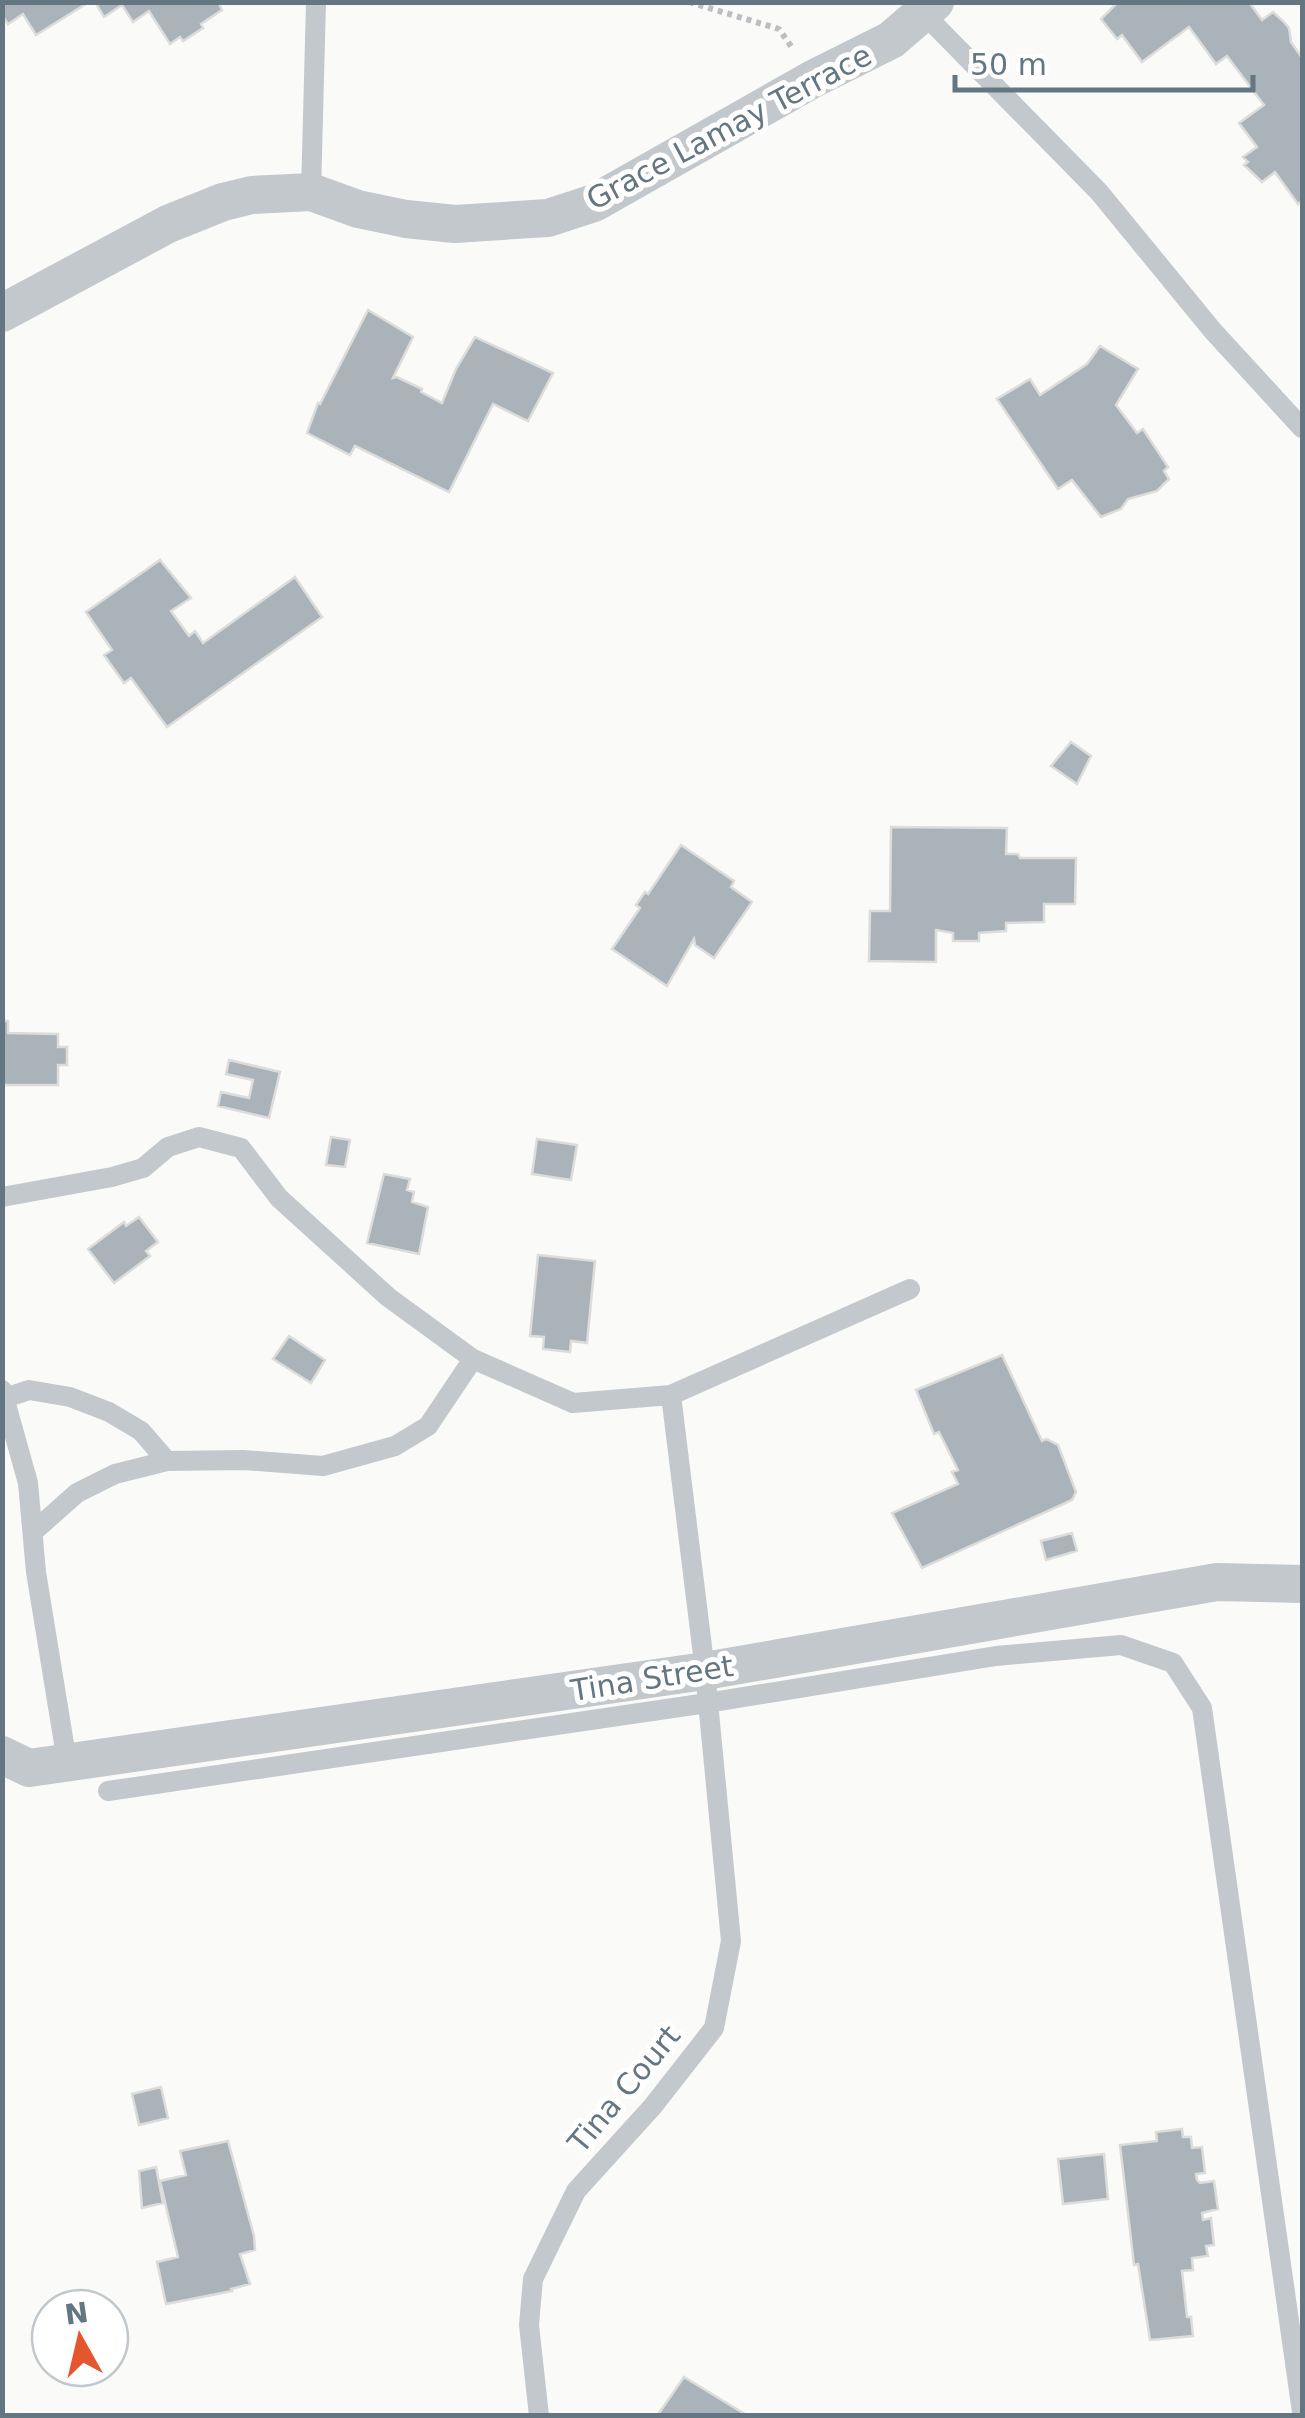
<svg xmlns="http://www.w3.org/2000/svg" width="1305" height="2418" viewBox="0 0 1305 2418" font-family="'DejaVu Sans',sans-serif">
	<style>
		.building { fill: #aab3b9; stroke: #dcdcda; stroke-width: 2.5 }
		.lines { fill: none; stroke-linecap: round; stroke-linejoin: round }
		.path { stroke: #bbbfc2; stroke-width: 6; stroke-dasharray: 5 5; stroke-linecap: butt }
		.lane { stroke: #c3c8cc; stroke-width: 20 }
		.street { stroke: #c3c8cc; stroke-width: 38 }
		.labels { text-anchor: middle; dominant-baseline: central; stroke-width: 10; stroke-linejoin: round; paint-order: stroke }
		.street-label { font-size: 30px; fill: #657683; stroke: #fff }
	</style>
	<rect width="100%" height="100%" fill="#fafaf8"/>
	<path class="building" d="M2,2H89L36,35L23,14L8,24L2,15Z
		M95,2H218L222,10L201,24L203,28L183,41L180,37L170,44L149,11L133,22L122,5L104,17Z
		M1118,2H1249L1262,20L1273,12L1283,21L1289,28L1291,42L1302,58V201L1298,204L1275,172L1262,182L1244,165L1248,162L1243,157L1257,147L1239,123L1264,105L1227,56L1216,64L1189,27L1142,62L1122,35L1117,39L1101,19Z
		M368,310L413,337L393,378L397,377L422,389L421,392L442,403L456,369L475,337L553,373L528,421L493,404L449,492L355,446L350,455L307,433L318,403L320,404Z
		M1100,346L1138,369L1116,405L1137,433L1143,429L1168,467L1164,471L1169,479L1157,491L1128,499L1121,509L1101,517L1072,480L1058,489L997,399L1030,379L1040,395L1087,364Z
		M160,560L191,598L171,611L189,636L195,631L203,643L295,577L322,617L167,727L131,678L124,683L104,655L112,650L86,612Z
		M1071,742L1091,756L1077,784L1051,766Z
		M891,827L1007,828L1006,854H1018L1020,858H1076L1075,904H1044V922L1006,923V931L979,933V941H953V933L936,930V962L869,961L870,911H890Z
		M681,845L734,881L731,887L752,902L714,958L695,945L694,939L667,986L612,949L640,908L636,905L645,892L648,894Z
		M2,1021H8V1033L58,1034V1047H67V1065H58V1085H2Z
		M229,1060L280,1072L269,1118L218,1106L221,1092L249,1098L253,1080L226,1074Z
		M331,1137L350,1140L345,1167L326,1165Z
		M537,1139L577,1145L571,1180L532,1174Z
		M384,1174L410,1179L407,1190L414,1192L412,1202L428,1207L419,1254L367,1243Z
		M139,1217L158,1242L146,1251L150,1256L114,1283L88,1249L124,1222L126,1226Z
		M538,1255L595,1261L587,1343L571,1341L570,1352L543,1349L544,1337L530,1336Z
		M289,1336L325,1360L311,1383L273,1359Z
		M1002,1355L1042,1441L1046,1439L1058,1445L1076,1492L1072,1500L922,1568L892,1513L958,1484L952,1472L958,1470L939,1432L934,1434L916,1390Z
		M1072,1533L1077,1551L1046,1560L1041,1541Z
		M161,2087L168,2118L139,2125L132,2094Z
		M1182,2129L1183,2137H1191L1192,2148L1202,2147L1205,2173L1196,2174L1197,2180L1200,2183L1214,2181L1218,2209L1202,2213L1203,2220L1211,2218L1214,2245L1206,2246L1208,2256L1192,2258L1193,2270L1182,2271L1187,2317H1191L1193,2336L1150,2340L1138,2264L1134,2265L1120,2145L1157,2141L1156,2132Z
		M228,2141L254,2236L255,2250L240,2254L250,2284L231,2289L232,2291L166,2304L157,2262L178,2257L160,2181L186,2175L180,2151Z
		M1104,2154L1108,2199L1063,2204L1058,2159Z
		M156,2167L163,2203L142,2208L139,2171Z
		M684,2377L748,2416H657Z"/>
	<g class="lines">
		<path class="path" d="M689,2L779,29L793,49"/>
		<path class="lane" d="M924,14L1099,192L1213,331L1302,428
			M311,192L316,2
			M2,1197L112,1177L143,1168L168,1147L199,1137L241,1148L279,1198L388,1297L473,1359L573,1403L671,1395
			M2,1390L28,1483L36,1572L67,1762
			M5,1398L29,1390L70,1397L109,1412L141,1431L167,1461
			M33,1532L77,1493L115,1474L167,1461L243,1460L323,1466L395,1446L428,1426L473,1359
			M108,1791L707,1703L996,1656L1121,1645L1173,1663L1202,1708L1302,2412
			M539,2416L529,2325L533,2279L576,2191L653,2106L714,2028L731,1941L705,1671L671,1395L910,1289"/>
		<path class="street" d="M2,313L168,224L223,202L252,195L311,192L358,209L406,219L455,224L548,218L594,203L813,79L891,40L935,2
			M2,1755L29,1768L705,1671L1217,1582L1302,1584"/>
	</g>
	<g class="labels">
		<g class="street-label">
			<text transform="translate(729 127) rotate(-28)">Grace Lamay Terrace</text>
			<text transform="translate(652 1678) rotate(-9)">Tina Street</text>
			<text transform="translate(624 2089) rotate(-50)">Tina Court</text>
		</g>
	</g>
	<rect width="1305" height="2418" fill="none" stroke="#657683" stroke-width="10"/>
	<g transform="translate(80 2338) rotate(352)"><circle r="48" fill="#ffffff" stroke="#c1c8cd" stroke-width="2.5"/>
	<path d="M0-8L18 38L0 25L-18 38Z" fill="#e4572e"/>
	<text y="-15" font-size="28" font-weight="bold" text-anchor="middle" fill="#657683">N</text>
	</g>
	<path d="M955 75v15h298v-15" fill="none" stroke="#657683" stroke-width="5"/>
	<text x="970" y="75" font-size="30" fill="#657683" stroke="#ffffff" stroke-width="8" paint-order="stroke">50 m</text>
</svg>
